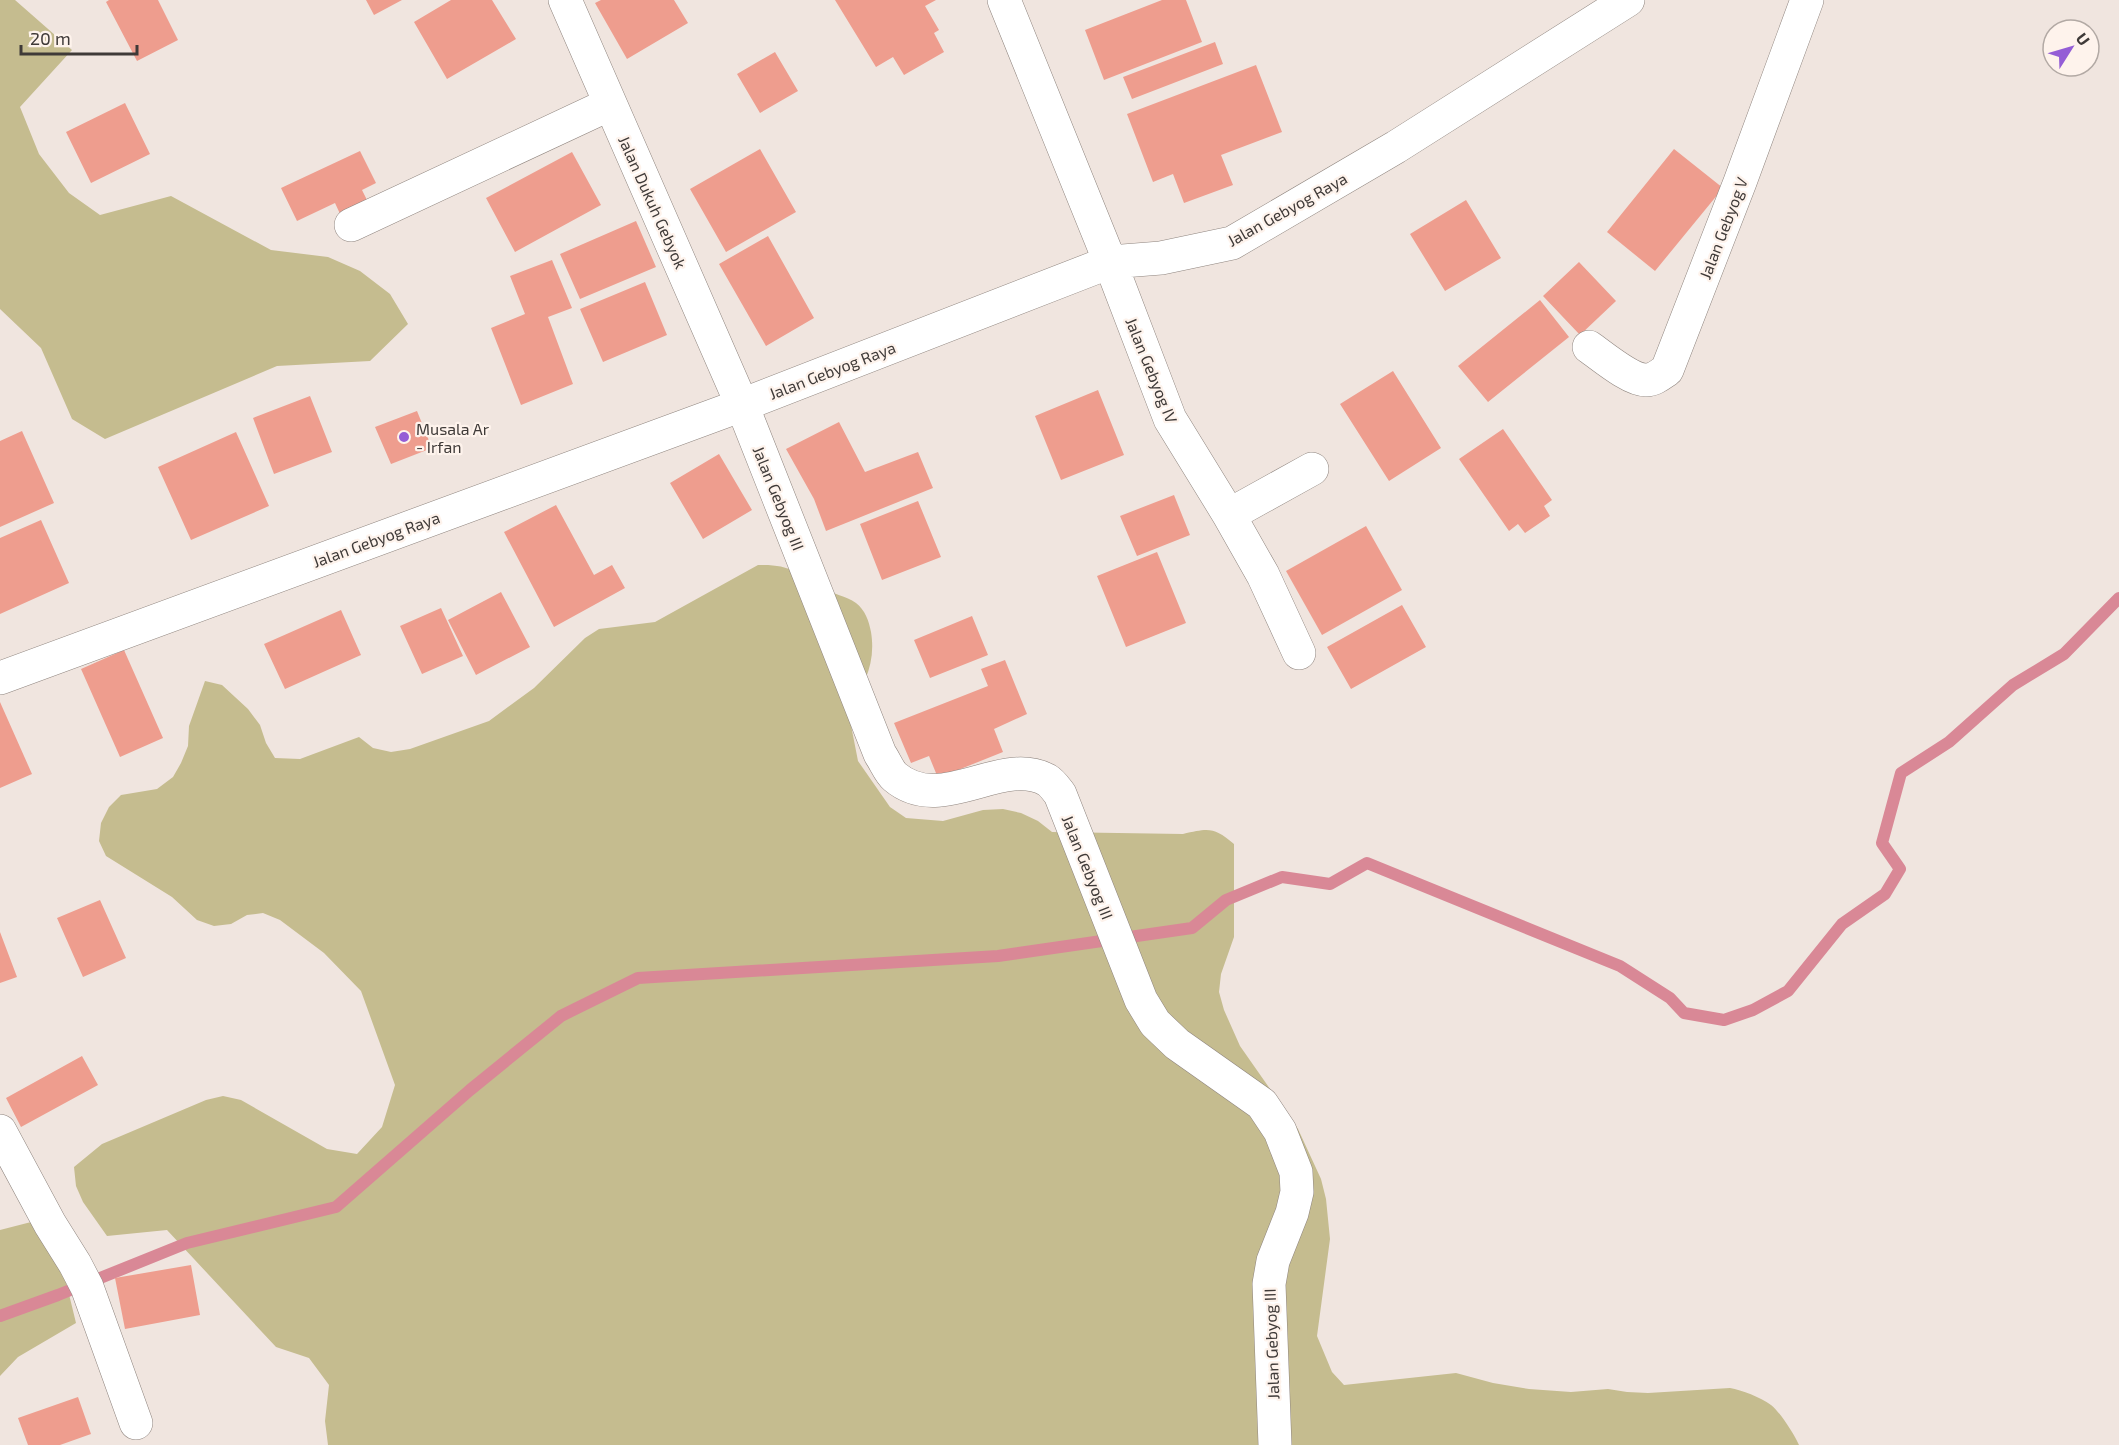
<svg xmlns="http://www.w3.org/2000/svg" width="2119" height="1445" viewBox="0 0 2119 1445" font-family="'Exo 2',sans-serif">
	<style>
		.green { fill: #c5bc8f }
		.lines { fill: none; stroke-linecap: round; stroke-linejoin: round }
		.stream { stroke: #d98896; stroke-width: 12 }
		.building { fill: #ee9d8e }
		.minor-casing { stroke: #8f857f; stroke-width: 34 }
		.minor { stroke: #fff; stroke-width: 33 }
		.poi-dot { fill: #945dd6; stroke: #fef3ec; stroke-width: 2 }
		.labels { text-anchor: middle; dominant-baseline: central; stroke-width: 4.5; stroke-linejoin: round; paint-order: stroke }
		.street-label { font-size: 16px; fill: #3f3a38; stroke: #fef3ec }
		.poi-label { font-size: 16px; fill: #3f3a38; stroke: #fef3ec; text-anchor: start }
	</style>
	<rect width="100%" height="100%" fill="#f0e5df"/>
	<path class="green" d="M0,0H15L72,50L20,107L39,154L69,193L100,215L171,196L271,250L328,257L360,271L390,294L408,324L370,361L277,366L105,439L72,419L41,348L0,309Z
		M758,565C792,564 794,573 822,588C833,594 846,596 856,603C865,610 869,621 871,632C876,663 865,684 848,710L858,761L890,807L906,818L943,821L983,810L1003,809L1021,813L1038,821L1052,832L1183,834C1209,828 1214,827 1234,844V937L1221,974L1219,992L1224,1010L1240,1046L1298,1129L1321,1179L1326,1199L1330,1239L1317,1336L1332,1372L1344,1385L1456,1373L1493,1383L1529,1389L1571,1392L1608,1389L1627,1392L1648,1393L1730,1388C1742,1390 1760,1397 1771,1405C1780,1412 1794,1434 1799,1445H328L325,1421L329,1385L309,1358L276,1347L167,1230L107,1236L83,1202L76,1186L74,1167L102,1144L206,1100L223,1096L241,1100L327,1149L357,1154L382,1127L395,1085L361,991L324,953L280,920L263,913L247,915L231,924L214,926L197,920L172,897L106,856L99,841L101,823L109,807L121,795L157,789L173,777L181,763L188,746L189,726L205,681L222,685L248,709L260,725L266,743L275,758L300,759L359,737L373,748L391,752L410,749L489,721L534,688L585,638L599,629L655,622Z
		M35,1221L59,1253L76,1323L18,1357L0,1376V1230Z"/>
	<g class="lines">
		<path class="stream" d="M0,1316L58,1295L187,1243L336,1207L470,1090L561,1016L638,978L998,956L1192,928L1226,900L1282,877L1330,884L1367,863L1620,966L1670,998L1684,1013L1724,1020L1753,1010L1788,991L1842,924L1885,894L1900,869L1882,843L1901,773L1949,742L2013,685L2064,654L2119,598"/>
	</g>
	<path class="building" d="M109,0H158L178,40L137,61L106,2Z
		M366,0H402L374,15Z
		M451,0H492L516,39L447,79L414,22Z
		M601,0H674L688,23L627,59L595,3Z
		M835,0H936L925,6L939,30L934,33L944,52L904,75L893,57L876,67Z
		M1162,0H1186L1202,42L1104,80L1085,30Z
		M1215,42L1223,64L1132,99L1123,77Z
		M775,52L798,91L760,113L737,74Z
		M1256,65L1282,132L1221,155L1233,185L1184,203L1173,174L1153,182L1127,114Z
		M125,103L150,154L91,183L66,132Z
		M760,149L796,212L726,252L690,189Z
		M1674,149L1723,188L1655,271L1607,232Z
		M360,151L376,183L362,190L369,204L341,216L335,203L297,221L281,188Z
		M572,152L601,205L515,252L486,198Z
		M1466,200L1501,258L1445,291L1410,234Z
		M636,221L656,267L580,299L560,254Z
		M768,236L814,318L766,346L719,264Z
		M552,260L572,308L548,317L573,384L521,405L491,328L525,314L510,276Z
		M1579,262L1616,301L1580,335L1543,296Z
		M645,282L667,335L603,362L580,309Z
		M1540,300L1569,337L1488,402L1458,366Z
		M1393,371L1441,448L1389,481L1340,404Z
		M1098,390L1124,455L1061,480L1035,416Z
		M310,396L332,452L274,474L253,418Z
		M417,411L432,448L391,464L375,427Z
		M839,422L865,472L918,452L933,488L826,531L814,499L786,449Z
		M1503,429L1552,500L1544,506L1550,516L1525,533L1518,524L1509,531L1459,459Z
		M22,431L54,503L0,527V441Z
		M236,432L269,506L191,540L158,467Z
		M719,454L752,510L703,539L670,483Z
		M1174,495L1190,535L1137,556L1120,516Z
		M918,501L941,557L882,580L860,524Z
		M556,505L594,575L612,565L625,588L554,627L504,532Z
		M41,520L69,583L0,614V538Z
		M1366,526L1402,590L1322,635L1286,571Z
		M1157,552L1186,623L1126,647L1097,576Z
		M501,592L530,647L476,675L448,620Z
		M1402,605L1426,647L1351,689L1327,647Z
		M441,608L463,656L422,674L400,626Z
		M341,610L361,655L285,689L264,644Z
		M972,616L988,655L930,678L914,640Z
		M124,650L163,738L120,757L81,669Z
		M1005,660L1027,714L994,729L1003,752L938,778L929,756L911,763L894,723L988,686L981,669Z
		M0,702L32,774L0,788Z
		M100,900L126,958L83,977L57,918Z
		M0,932L17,977L0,983Z
		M82,1056L98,1085L21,1127L6,1098Z
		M191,1265L200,1315L125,1329L115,1278Z
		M78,1397L91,1434L60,1445H28L18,1418Z"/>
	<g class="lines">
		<defs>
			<path id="minor" d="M565,0L742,405L880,754C885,761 889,772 895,777C941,816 1001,755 1047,780C1052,783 1056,789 1060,794L1141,1000L1155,1023L1177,1044L1262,1104L1280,1131L1296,1172L1297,1192L1292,1213L1273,1261L1269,1284L1275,1445
				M1004,0L1110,262L1170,419L1229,515L1312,469
				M351,225L610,104
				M1589,347C1602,356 1630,380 1646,380C1654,380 1661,374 1667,370L1740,182L1807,0
				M1229,515L1263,575L1299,653
				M0,678L742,405L1110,262L1161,258L1232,243L1396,147L1628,0
				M0,1131L50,1224L75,1264L87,1287L136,1423"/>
		</defs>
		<use href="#minor" class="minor-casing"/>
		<use href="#minor" class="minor"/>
	</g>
	<circle class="poi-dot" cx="404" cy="437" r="6"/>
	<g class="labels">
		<g class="street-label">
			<text transform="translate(653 202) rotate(66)">Jalan Dukuh Gebyok</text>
			<text transform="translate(1287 209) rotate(-29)">Jalan Gebyog Raya</text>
			<text transform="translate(1723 228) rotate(-69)">Jalan Gebyog V</text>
			<text transform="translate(832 370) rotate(-21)">Jalan Gebyog Raya</text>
			<text transform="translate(1152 370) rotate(68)">Jalan Gebyog IV</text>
			<text transform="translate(779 498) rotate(68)">Jalan Gebyog III</text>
			<text transform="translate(376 539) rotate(-20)">Jalan Gebyog Raya</text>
			<text transform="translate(1088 867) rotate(68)">Jalan Gebyog III</text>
			<text transform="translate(1271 1344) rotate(-92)">Jalan Gebyog III</text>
		</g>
		<g class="poi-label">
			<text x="416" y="428">Musala Ar<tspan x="416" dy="18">- Irfan</tspan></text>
		</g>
	</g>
	<g transform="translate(2071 48) rotate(53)"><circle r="28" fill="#fef3ec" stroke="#b2a9a4" stroke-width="1.5"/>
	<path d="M0-4.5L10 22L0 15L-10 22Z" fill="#945dd6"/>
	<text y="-9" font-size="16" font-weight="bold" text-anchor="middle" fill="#3f3a38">U</text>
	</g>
	<path d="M21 45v9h116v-9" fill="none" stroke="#3f3a38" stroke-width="3"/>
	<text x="30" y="45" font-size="18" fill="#3f3a38" stroke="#fef3ec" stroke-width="4.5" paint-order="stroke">20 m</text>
</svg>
